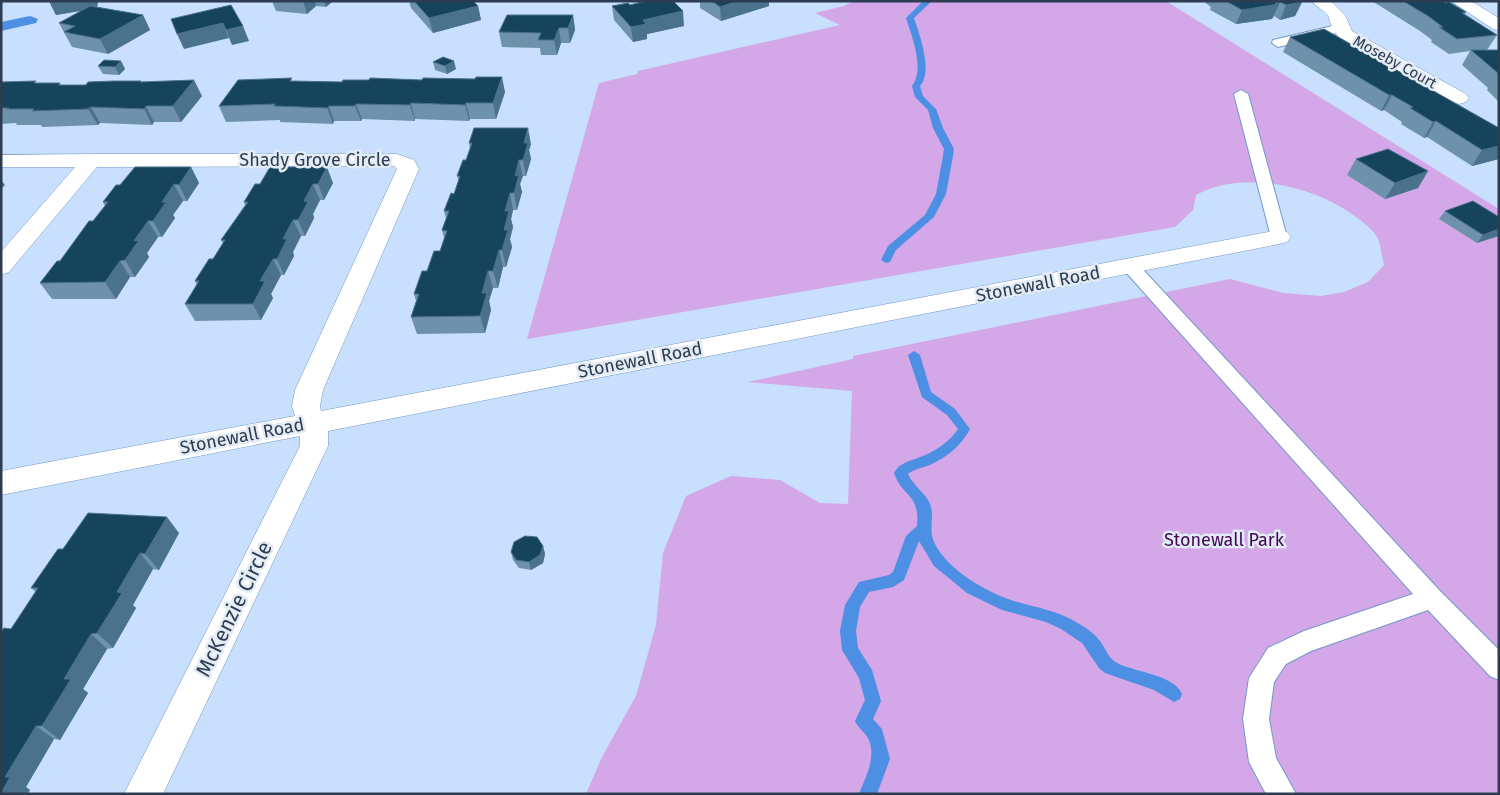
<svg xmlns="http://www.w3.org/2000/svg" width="1500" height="795" viewBox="0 0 1500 795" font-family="'Fira Sans',sans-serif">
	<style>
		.green { fill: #d3a7e8 }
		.water { fill: #4d8fe2 }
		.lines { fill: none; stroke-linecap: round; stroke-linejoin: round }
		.stream { fill: #4d8fe2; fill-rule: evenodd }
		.service-casing { stroke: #7398c6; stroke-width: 2 }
		.minor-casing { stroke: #7398c6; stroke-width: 1 }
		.service { fill: #fff; fill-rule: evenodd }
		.minor { fill: #fff; fill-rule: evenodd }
		.wall { fill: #6f92ac }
		.shaded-wall { fill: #4b728c }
		.building { fill: #16445c; stroke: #4b728c }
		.labels { text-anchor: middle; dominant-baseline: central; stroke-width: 5; stroke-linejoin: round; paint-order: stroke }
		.far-street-label { font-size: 15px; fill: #2d3c50; stroke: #e3ebf5 }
		.street-label { font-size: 18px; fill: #2d3c50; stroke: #e3ebf5 }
		.park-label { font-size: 18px; fill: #440559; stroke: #e3ebf5 }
		.near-street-label { font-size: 21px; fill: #2d3c50; stroke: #e3ebf5 }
	</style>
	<rect width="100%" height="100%" fill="#c8dffd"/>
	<path class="green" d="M854,1H1166L1499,209V794H586L602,757L636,696L656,625L663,553L686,496L731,476L780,480L820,503L848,504L852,391L748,382L853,359V356L1230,279L1283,293L1321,296L1344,292L1368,282L1384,265C1382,257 1381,246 1378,239C1374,230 1364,223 1356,217C1316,186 1242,169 1196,195L1193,210L1175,227L527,339L599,83L637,74L638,71L840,25L815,13L844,6Z"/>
	<path class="water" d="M30,16L38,19L36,23L1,31V22Z"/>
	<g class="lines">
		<path class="stream" d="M923,1H932L914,18C920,36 933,71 920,86L923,96L936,109L943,128L954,149L953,156L946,194L934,217L896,250L890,262L886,263L881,260L888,246L925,215L936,194L943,156L944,149L933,128L928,110L915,97L912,86C925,68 912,37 906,18Z
			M914,351L920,355L931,392L955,409L970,429C961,446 947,457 930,465C922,468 914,469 908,474C913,486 925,492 930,504C935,516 928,529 934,542C946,568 981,589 1008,599C1031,607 1054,609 1076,622C1085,627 1094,633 1100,641C1106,649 1108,659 1119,664C1136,672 1174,675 1182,694L1180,699L1174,702L1154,690L1105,673L1099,668L1082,643L1061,629L1046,622L1002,610L967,593L934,566L919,541L904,580L893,587L869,592L860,607L856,631L858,648L872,670L881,701L873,719L882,729L890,759L877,794H859C866,776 876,759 869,740C866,733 858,728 855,721L865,700L859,678L842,650L840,631L845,605L859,582L889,575L893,572L906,536L917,526C920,493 903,498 894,473C900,462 909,462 920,457C935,452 949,442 958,429L947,415L922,397L908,355Z"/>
		<defs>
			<path id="service" d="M1341,24L1345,25L1347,28L1345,31L1278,47L1272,43L1273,40Z
				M1241,90L1248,94L1287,237L1285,241L1279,242L1273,241L1271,237L1234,94Z
				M1130,260L1136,262L1440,591L1499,650V680L1490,676L1428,610L1311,651L1286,664L1274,682L1269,719L1276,758L1296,794H1266L1249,762L1243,719L1249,678L1268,648L1304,631L1413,594L1124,270L1121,266L1124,262Z"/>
			<path id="minor" d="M1311,1H1331L1345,15L1352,31L1466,94L1469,98L1466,102L1459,104L1452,102L1340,39L1332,28L1328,15Z
				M1451,1H1471L1499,18V30L1493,29Z
				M92,154H397L414,160L419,169L323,390L320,406L321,411L1279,230L1287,232L1291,237L1287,242L1279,244L328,431V446L163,794H124L300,446V436L1,495V471L295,416L292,406L295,390L397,169L394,166L97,167L9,272L1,275V252L75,167H1V155Z"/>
		</defs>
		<use href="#service" class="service-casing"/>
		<use href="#minor" class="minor-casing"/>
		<use href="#service" class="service"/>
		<use href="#minor" class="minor"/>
	</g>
	<path class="wall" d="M49,1H98L97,7L143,15L150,30L108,54L72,47L59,23L80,11L56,15Z
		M272,1H333L326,7L316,6L307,14L276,11Z
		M409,1H473L478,6L481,20L433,33L411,8Z
		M700,1H769V6L721,21L700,8Z
		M1203,1H1301L1302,2L1295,16L1280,20L1274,16L1272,19L1236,24L1210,10L1211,7Z
		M1372,1H1443L1466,12L1465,14L1497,35L1487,50H1499V102L1487,90L1488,88L1462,65L1470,51L1449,54L1431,42L1432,40L1420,31Z
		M630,5L684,26L647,34V39L633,42L614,20L612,6Z
		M573,15L575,30L570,43H561L557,55H541L540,48L502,47L499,32Z
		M1290,37L1499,128V159L1472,166L1427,137L1424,138L1401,124L1402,122L1384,110L1381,111L1283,52Z
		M121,61L125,69L119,75L103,74L98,66Z
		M433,62L456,69L447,74L435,70Z
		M141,81L142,82L202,96L181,122H154L152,125L100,123L98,125L42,127L41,125H17L16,123L1,124V82L37,83L61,85H86Z
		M293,81L342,82L505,92L496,119H470L469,121L415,119V121L362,119L361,121H334L333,124L280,122V120L226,122L219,106Z
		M469,143L531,144L529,150L531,159L526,176H523L520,184L522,192L517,210H513L511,219L513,227L510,239L512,247L506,267H503L498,288H493L489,301L491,310L485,333L417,334L411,317L416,301L414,294L440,251L444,238L442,230L446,218L444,211L454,194L459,181L457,176L466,160L470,149Z
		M1356,159L1428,171L1418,188L1385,199L1347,175Z
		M191,167L199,183L187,201H183L173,215L175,218L162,237H158L147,253L149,257L135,277H130L116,299H52L40,283L60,261L93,221L105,206L103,202L120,185Z
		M333,183L324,200H320L313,214L314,218L305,236H301L293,252L294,256L284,275H281L271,294L273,298L261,320L195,321L185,304L197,285L195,281L213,259L223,243L221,240L245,205L244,202L260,184Z
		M1445,211L1499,217L1477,243L1439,219Z
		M179,533L159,570L153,569L133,605L136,608L113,648L107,649L83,689L88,693L60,740L54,739L26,787L30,790L1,794L11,629L36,592L31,588L63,549Z
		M543,546L545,554L543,563L531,570L519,568L513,560L511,552Z"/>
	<path class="shaded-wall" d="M49,1H98L97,8L56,15Z
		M303,1H315L316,6L307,14Z
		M324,1H333L326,7Z
		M738,1H769V6L721,21L720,7Z
		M1280,2L1272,19L1236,24L1242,10Z
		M1302,2L1295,16L1280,20L1286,5Z
		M478,6L481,20L433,33L429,18Z
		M683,11L684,26L647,34V39L633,42L631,27L643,20Z
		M143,15L150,30L108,54L100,39Z
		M573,15L575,30L570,43L568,28Z
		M223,23L229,38L184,49L177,34Z
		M243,26L249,41L232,45L226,30Z
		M559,28L561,43L557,55L554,40Z
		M121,61L125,69L119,75L115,67Z
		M454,61L456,69L447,74L445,66Z
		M502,77L505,92L496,119L493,103Z
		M194,80L202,96L181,122L173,106Z
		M1389,95H1392L1384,110L1381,111Z
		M411,103L415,119V121L410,105Z
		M466,103L470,119L469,121L465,105Z
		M356,104L362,119L361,121L355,106Z
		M146,106L154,122L152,125L144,109Z
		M329,106L334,121L333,124L327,108Z
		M91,107L100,123L98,125L88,109Z
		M1436,121L1427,137L1424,138L1433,122Z
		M528,128L531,144L529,150L531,159L526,176L523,160L524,143Z
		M1499,146V159L1472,166L1482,150Z
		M519,160L523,176L520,184L522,192L517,210L514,193L515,176Z
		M191,167L199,183L187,201L179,185Z
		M327,167L333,183L324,200L318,184Z
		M1428,171L1418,188L1385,199L1395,183Z
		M1,180L5,185L1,189Z
		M174,184L183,201L173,215L175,218L162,237L153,221L162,202Z
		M313,184L320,200L313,214L314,218L305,236L298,220L304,201Z
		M510,193L513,210L511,219L513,227L510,239L512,247L506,267L502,250L505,211Z
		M293,220L301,236L293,252L294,256L284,275L277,259L283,239Z
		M148,221L158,237L147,253L149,257L135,277L125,260L134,241Z
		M1499,229V236L1477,243L1483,235Z
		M499,250L503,267L498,288L493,271Z
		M273,259L281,275L271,294L273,298L261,320L253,304L260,281Z
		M120,261L130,277L116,299L105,282Z
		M488,271L493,288L489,301L491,310L485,333L480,316L482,293Z
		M167,517L179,533L159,570L145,554Z
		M543,546L545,554L543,563L531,570L529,562Z
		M140,553L153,569L133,605L136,608L113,648L97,633L117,592Z
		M91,634L107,649L83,689L88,693L60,740L42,726L64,679Z
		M36,726L54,739L26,787L30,790L28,794H1L5,777Z"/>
	<path class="building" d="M414,1H473L478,6L429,18Z
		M646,1H673L683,11L643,20L646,24L631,27L612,6L628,3L630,5Z
		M712,1H738L720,7Z
		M1226,1H1301L1302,2L1286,5L1280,2L1275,3L1279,4L1242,10Z
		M1403,1H1443L1445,3L1449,2L1466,12L1462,13L1497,35L1457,39L1439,27H1443L1428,16Z
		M231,5L243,26L226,30L223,23L177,34L171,19Z
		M90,6L143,15L100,39L64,32L75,26L59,23Z
		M507,15H573L568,28H559L554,40H538L541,33L499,32Z
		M1324,29L1499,128V146L1482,150L1436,121L1433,122L1410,108L1413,107L1392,95H1389L1290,37Z
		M1471,50H1499V74Z
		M443,57L454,61L445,66L433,62Z
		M104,60L121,61L115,67L98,66Z
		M476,77H502L493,103H466L465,105L411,103L410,105L356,104L355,106H329L327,108L274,106L275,104L219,106L238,80L292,78L290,81L342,82L343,80H369L370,78L422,80L423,78L475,79Z
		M194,80L173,106H146L144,109L91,107L88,109L32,111L34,109H7L9,108H1V82L36,81L34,83H60L59,85H86L88,82L114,81H141L140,82Z
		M474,128H528L524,143H528L523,160H519L515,176L519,175L514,193H510L505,211H509L504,230H508L502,250H499L493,271H488L482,293H487L480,316L411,317L419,294H414L422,271H427L434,251H440L447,231L442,230L449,211H444L451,193L454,194L460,176H457L463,160H466L472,143H469Z
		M1388,149L1428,171L1395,183L1356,159Z
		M135,167H191L179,185L174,184L162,202H166L153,221H148L134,241L139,240L125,260L120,261L105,282L40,283L57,261H60L89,221H93L108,202H103L116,185H120Z
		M270,167H327L318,184H313L304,201L308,202L298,220H293L283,239H287L277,259H273L260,281H265L253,304H185L199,281H195L209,259H213L225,240H221L248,202H244L255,184H260Z
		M1473,201L1499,217V229L1483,235L1445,211Z
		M88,513L167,517L145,554L140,553L117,592L122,593L97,633L91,634L64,679H71L42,726H36L5,777H10L1,793V632L4,628L11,629L38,588H31L58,549H63Z
		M525,536L537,537L543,546L540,555L529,562L516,560L511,552L514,542Z"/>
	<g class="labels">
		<g class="far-street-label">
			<text transform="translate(1395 62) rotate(29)">Moseby Court</text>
		</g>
		<g class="street-label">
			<text x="315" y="160">Shady Grove Circle</text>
			<text transform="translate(1038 284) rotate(-11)">Stonewall Road</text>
			<text transform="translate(640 360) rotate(-11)">Stonewall Road</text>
			<text transform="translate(242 436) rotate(-11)">Stonewall Road</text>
		</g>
		<g class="park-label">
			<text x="1224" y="540">Stonewall Park</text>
		</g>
		<g class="near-street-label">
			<text transform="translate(234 609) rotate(-64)">McKenzie Circle</text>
		</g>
	</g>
	<rect width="1500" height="795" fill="none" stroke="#2d3c50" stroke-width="5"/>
</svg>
